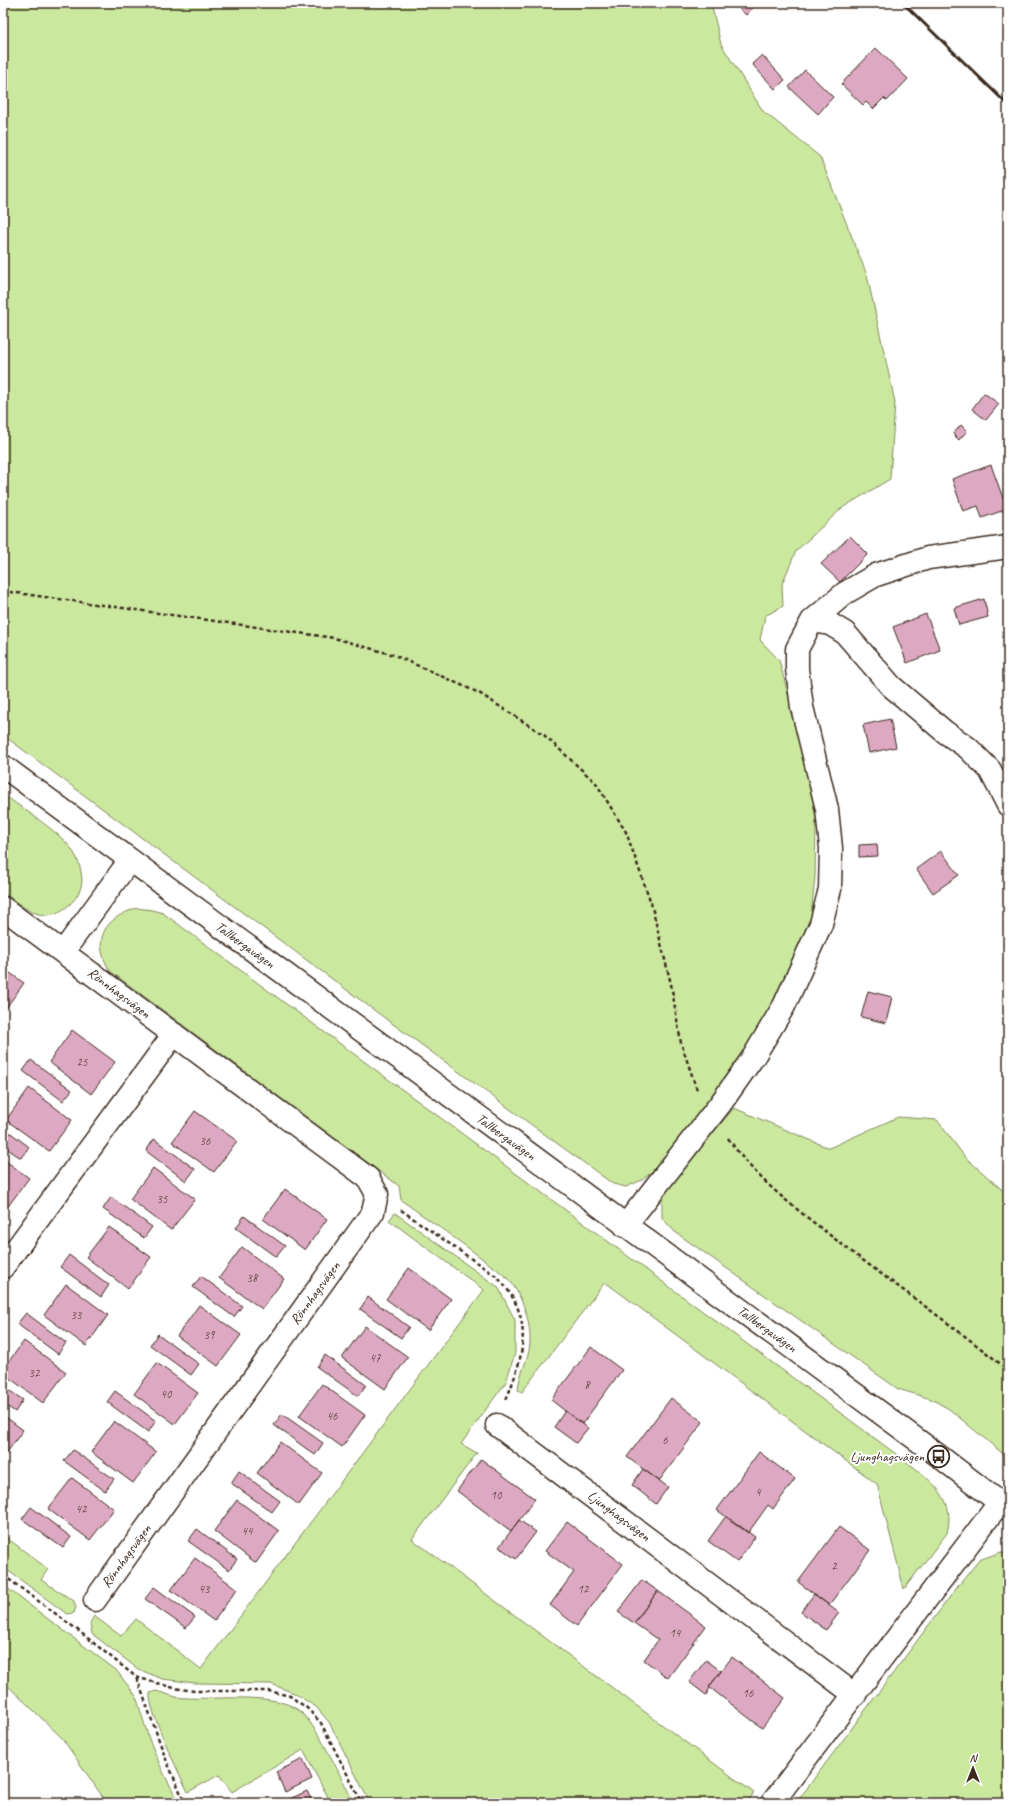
<svg xmlns="http://www.w3.org/2000/svg" width="1011" height="1806" viewBox="0 0 1011 1806" font-family="Caveat,sans-serif">
	<style>
		.green { fill: #cbe89f; stroke: #83895e }
		.building { fill: #dda8c2; stroke: #3b2a1e }
		.lines { fill: none; stroke-linecap: round; stroke-linejoin: round }
		.minor-casing { stroke: #3b2a1e; stroke-width: 25 }
		.tertiary-casing { stroke: #3b2a1e; stroke-width: 25 }
		.path { stroke: #3b2a1e; stroke-width: 2.5; stroke-dasharray: 4 3; stroke-linecap: butt }
		.minor { stroke: #fff; stroke-width: 22 }
		.tertiary { stroke: #fff; stroke-width: 22 }
		.rail { stroke: #3b2a1e; stroke-width: 3 }
		.labels { text-anchor: middle; dominant-baseline: central; stroke-width: 4; stroke-linejoin: round; paint-order: stroke }
		.number-label { font-size: 12px; fill: #644a47 }
		.street-label { font-size: 14px; fill: #3b2a1e; stroke: #fff }
		.poi-label { font-size: 14px; fill: #3b2a1e; stroke: #fff; text-anchor: end }
	</style>
	<rect width="100%" height="100%" fill="#fff"/>
	<filter id="ink" filterUnits="userSpaceOnUse"><feTurbulence type="fractalNoise" baseFrequency=".025" numOctaves="2"/><feDisplacementMap in="SourceGraphic" scale="8" xChannelSelector="R" yChannelSelector="G"/><feConvolveMatrix kernelMatrix="1 2 1 2 8 2 1 2 1" color-interpolation-filters="sRGB"/></filter>
	<g filter="url(#ink)">
		<path class="green" d="M3,3H711L721,44L763,111L820,157L867,275L895,402L890,479L842,508L796,551L782,584L783,606L765,616L760,640L779,660L808,769L816,820L815,877L811,917L786,974L773,1008L751,1047L657,1167L642,1180L626,1187L613,1184L386,1019L3,735Z
			M3,794C21,808 64,834 74,853C79,861 82,872 82,882C80,899 62,915 46,915C30,915 15,901 3,892Z
			M137,908L152,910L163,913L915,1468C937,1486 955,1501 947,1533L904,1589L877,1484L605,1282L522,1392L518,1390C519,1373 529,1360 530,1343C531,1323 524,1302 513,1285C507,1276 496,1269 488,1263C460,1241 430,1221 401,1200L399,1186L110,971C91,940 104,918 137,908Z
			M734,1108L829,1148L898,1117L937,1120L965,1157L1008,1195V1458L949,1409L931,1399L898,1389L675,1232L662,1218V1201L667,1187Z
			M395,1213L498,1287L515,1320V1353L506,1382L461,1444L477,1453L412,1539L754,1793L746,1803H370L329,1722L316,1707L294,1693L271,1684L195,1683L162,1679L138,1669L92,1634L90,1623L94,1616L121,1636L136,1619L201,1669L484,1290L389,1220Z
			M3,1535L48,1569L41,1580L74,1601L76,1607L74,1613L67,1614L3,1567Z
			M1001,1552L1008,1553V1803H796L955,1590L979,1560Z
			M3,1585L116,1670L136,1696L149,1739L163,1772L177,1799L170,1803H107L62,1738L3,1681Z
			M156,1691C163,1693 169,1695 176,1697C209,1702 277,1689 302,1713C321,1732 341,1778 354,1803H331L303,1750L232,1792L219,1775L188,1792C179,1773 148,1711 150,1693Z"/>
		<path class="building" d="M733,3H757L746,15Z
			M876,48L908,79L887,101L884,98L873,109L866,102L863,105L841,84Z
			M762,55L785,80L775,89L752,64Z
			M805,70L833,97L818,114L789,87Z
			M984,393L999,404L986,420L972,409Z
			M961,425L967,431L959,440L953,434Z
			M991,465L1007,509L982,518L978,506L963,511L952,479Z
			M850,536L868,554L840,582L821,564Z
			M984,599L988,617L959,625L954,608Z
			M926,614L940,650L907,663L893,627Z
			M890,719L896,747L869,753L863,725Z
			M877,844L878,856L859,857V845Z
			M941,851L959,875L933,893L916,869Z
			M3,968L24,983L3,1012Z
			M868,991L892,997L886,1023L861,1017Z
			M72,1030L115,1062L91,1094L49,1062Z
			M31,1060L72,1090L63,1101L23,1071Z
			M29,1088L72,1120L49,1151L6,1120Z
			M195,1111L237,1141L214,1172L172,1142Z
			M3,1127L29,1147L21,1158L3,1146Z
			M154,1139L195,1169L186,1181L146,1151Z
			M3,1159L29,1178L6,1209L3,1207Z
			M153,1168L195,1199L171,1230L130,1199Z
			M285,1189L327,1219L305,1250L263,1219Z
			M111,1197L152,1227L144,1238L103,1209Z
			M244,1216L285,1246L276,1257L236,1228Z
			M109,1227L151,1257L128,1289L86,1257Z
			M242,1247L284,1279L262,1309L219,1278Z
			M69,1255L109,1285L101,1297L60,1267Z
			M409,1268L451,1299L428,1330L386,1299Z
			M201,1276L242,1306L234,1317L193,1287Z
			M66,1284L108,1315L86,1346L44,1315Z
			M368,1297L409,1327L401,1338L360,1309Z
			M199,1305L241,1335L218,1366L177,1336Z
			M26,1313L66,1343L58,1354L17,1324Z
			M365,1326L408,1357L385,1389L342,1358Z
			M158,1334L199,1364L191,1375L150,1345Z
			M24,1341L66,1372L43,1403L3,1373V1369Z
			M591,1347L622,1370L582,1424L551,1400Z
			M325,1355L366,1385L358,1396L317,1367Z
			M157,1363L198,1393L175,1424L134,1394Z
			M322,1384L365,1415L342,1447L299,1416Z
			M3,1386L23,1400L15,1412L3,1403Z
			M115,1391L156,1421L148,1432L107,1402Z
			M671,1398L703,1422L659,1481L627,1457Z
			M565,1411L588,1428L576,1443L554,1427Z
			M282,1414L323,1443L315,1455L274,1425Z
			M3,1415L23,1430L3,1458Z
			M114,1421L156,1452L133,1483L91,1452Z
			M280,1442L322,1473L299,1505L257,1473Z
			M73,1450L114,1479L105,1491L64,1461Z
			M759,1452L795,1479L773,1509L768,1505L748,1533L717,1510Z
			M481,1459L535,1499L511,1531L457,1491Z
			M643,1469L668,1487L656,1504L632,1485Z
			M239,1471L280,1501L272,1512L231,1483Z
			M72,1478L114,1509L90,1540L48,1509Z
			M237,1500L279,1531L256,1563L214,1531Z
			M31,1507L71,1537L63,1548L22,1519Z
			M726,1516L755,1537L737,1562L708,1541Z
			M519,1520L536,1532L516,1559L499,1547Z
			M567,1522L623,1564L577,1626L550,1605L574,1572L545,1551Z
			M839,1527L870,1550L829,1605L798,1582Z
			M197,1529L237,1559L229,1570L188,1541Z
			M195,1558L237,1589L214,1621L171,1590Z
			M642,1580L658,1591L634,1623L618,1612Z
			M154,1587L195,1617L186,1628L145,1599Z
			M658,1591L706,1626L668,1678L644,1660L658,1640L634,1623Z
			M814,1594L839,1613L826,1630L801,1612Z
			M732,1657L785,1698L762,1728L709,1687Z
			M706,1660L721,1671L709,1687L710,1688L706,1695L689,1682Z
			M303,1759L312,1779L285,1792L276,1772Z
			M307,1791L313,1803H281Z"/>
		<g class="lines">
			<defs>
				<path id="minor" d="M812,621L830,624L845,633L891,686L945,732L968,748L990,770L1008,805
					M3,908L368,1178L377,1194L373,1212L95,1600
					M63,952L130,860
					M625,1226L721,1103L754,1056L784,1006L821,924L830,889L831,848L827,809L802,707L797,669V649L812,621L845,593L876,575L928,558L1008,547
					M3,1267L174,1034
					M497,1425L855,1695
					M772,1803L1000,1502"/>
				<path id="tertiary" d="M3,766L939,1456L1008,1509"/>
			</defs>
			<use href="#minor" class="minor-casing"/>
			<use href="#tertiary" class="tertiary-casing"/>
			<path class="path" d="M3,591L334,638L394,655L479,693L544,735L596,783L626,832L651,903L671,984L681,1043L697,1090
				M728,1138C753,1176 791,1205 826,1232C886,1279 949,1322 1008,1370
				M401,1210L496,1276C535,1316 525,1353 506,1400
				M3,1575L75,1628L136,1677L174,1688L194,1691H269L290,1696L307,1708L321,1723L362,1803
				M137,1678L165,1757L185,1803"/>
			<use href="#minor" class="minor"/>
			<use href="#tertiary" class="tertiary"/>
			<path class="rail" d="M903,3L1008,105"/>
		</g>
	</g>
	<defs>
		<symbol id="bus-ring" viewBox="-11 -11 22 22"><circle r="9.5" fill="#fff" stroke="#3b2a1e" stroke-width="1.5"/><path d="M-5-6H5V4H4V6H2V4H-2V6H-4V4H-5ZM-3.5-4V0h7V-4ZM-3.5 1.2v1.5H-2V1.2ZM2 1.2v1.5H3.5V1.2Z" fill="#3b2a1e"/></symbol>
	</defs>
	<g fill-rule="evenodd">
		<use href="#bus-ring" x="926" y="1444" width="25" height="25"/>
	</g>
	<g class="labels">
		<g class="number-label">
			<text x="82" y="1062">25</text>
			<text x="205" y="1141">36</text>
			<text x="162" y="1199">35</text>
			<text x="252" y="1278">38</text>
			<text x="76" y="1315">33</text>
			<text x="209" y="1335">39</text>
			<text x="375" y="1358">47</text>
			<text x="34" y="1373">32</text>
			<text x="587" y="1385">8</text>
			<text x="166" y="1394">40</text>
			<text x="332" y="1416">46</text>
			<text x="665" y="1440">6</text>
			<text x="758" y="1492">4</text>
			<text x="496" y="1495">10</text>
			<text x="81" y="1509">42</text>
			<text x="247" y="1531">44</text>
			<text x="834" y="1566">2</text>
			<text x="204" y="1589">43</text>
			<text x="583" y="1589">12</text>
			<text x="675" y="1633">14</text>
			<text x="748" y="1693">16</text>
		</g>
		<g class="street-label">
			<text transform="translate(245 945) rotate(36)">Tallbergavägen</text>
			<text transform="translate(119 993) rotate(37)">Rönnhagsvägen</text>
			<text transform="translate(506 1137) rotate(36)">Tallbergavägen</text>
			<text transform="translate(315 1293) rotate(-54)">Rönnhagsvägen</text>
			<text transform="translate(767 1329) rotate(36)">Tallbergavägen</text>
			<text transform="translate(619 1516) rotate(37)">Ljunghagsvägen</text>
			<text transform="translate(126 1556) rotate(-54)">Rönnhagsvägen</text>
		</g>
		<g class="poi-label">
			<text x="924" y="1456">Ljunghagsvägen</text>
		</g>
	</g>
	<rect width="1011" height="1806" fill="none" stroke="#fff" stroke-width="16"/>
	<rect x="8" y="8" width="995" height="1790" fill="none" stroke="#3b2a1e" stroke-width="1.5" filter="url(#ink)"/>
	<g transform="translate(973 1768)" stroke="#ffffff" stroke-width="3" paint-order="stroke">
	<path d="M0-3L7 15L0 10L-7 15Z" fill="#3b2a1e"/>
	<text y="-6" font-size="11" font-weight="bold" text-anchor="middle" fill="#3b2a1e">N</text>
	</g>
</svg>
